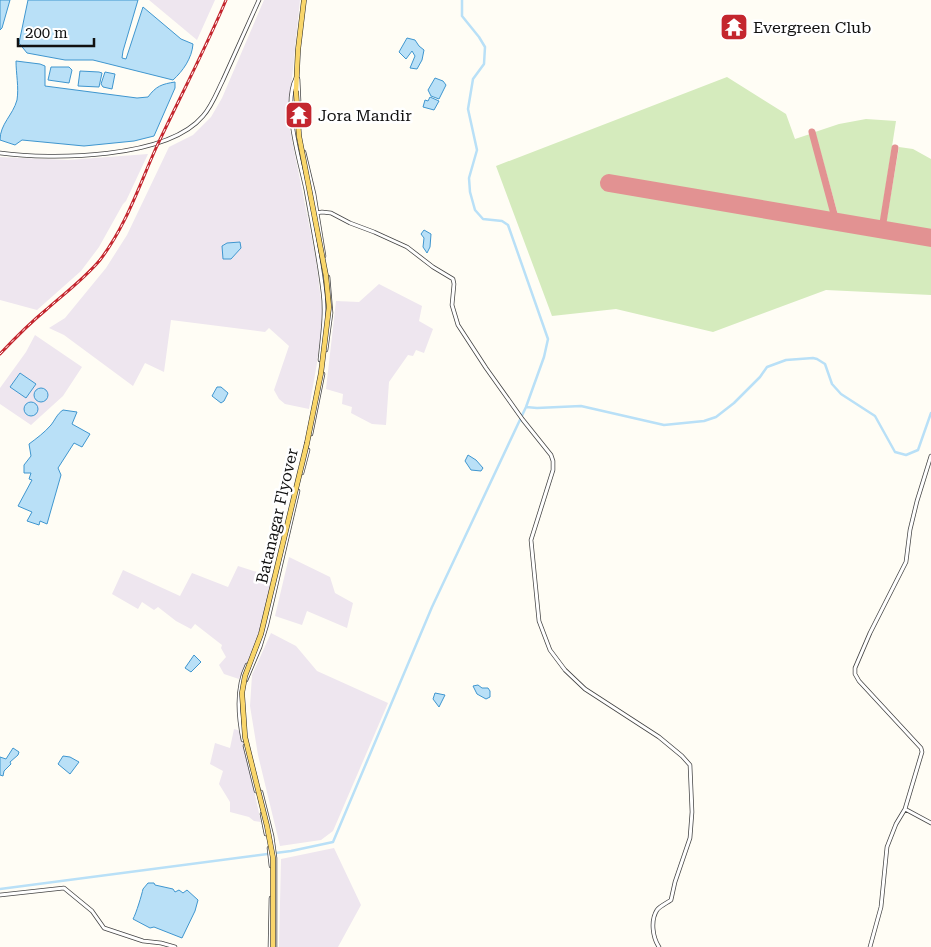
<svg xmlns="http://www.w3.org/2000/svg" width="931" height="947" viewBox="0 0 931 947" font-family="'Roboto Serif',serif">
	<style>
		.industrial { fill: #eee6ef }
		.green { fill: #d5ebbd }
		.water { fill: #b9e0f7; stroke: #3f96cf }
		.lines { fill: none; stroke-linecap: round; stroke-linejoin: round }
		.canal { stroke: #b9e0f7; stroke-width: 2.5 }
		.taxiway { stroke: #e29292; stroke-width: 7 }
		.runway { stroke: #e29292; stroke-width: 18 }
		.minor-casing { stroke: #444; stroke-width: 4.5 }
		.major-casing { stroke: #222; stroke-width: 5.5 }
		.minor { stroke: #fff; stroke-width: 3 }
		.major { stroke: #f9d66b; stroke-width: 4.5 }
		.rail-casing { stroke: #c4262e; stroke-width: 3 }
		.rail { stroke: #fff; stroke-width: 1; stroke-dasharray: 4; stroke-linecap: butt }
		.major-bridge-casing { stroke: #222; stroke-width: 5.5; stroke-linecap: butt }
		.major-bridge { stroke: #f9d66b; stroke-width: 4.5 }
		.labels { text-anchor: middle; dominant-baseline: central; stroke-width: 5; stroke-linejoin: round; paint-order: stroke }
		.poi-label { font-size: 16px; fill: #111; stroke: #fff; text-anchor: start }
		.street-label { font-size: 16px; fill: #111; stroke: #fff }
	</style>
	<rect width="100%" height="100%" fill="#fffdf5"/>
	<path class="industrial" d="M149,0H215L197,40Z
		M264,0H300L290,98V130L316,259L323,318L317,363L309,409L285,404L279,399L274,390L289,346L269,328L265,332L171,320L164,372L145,363L133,386L64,335L49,328L65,318L106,268L127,235L169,147L193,135L211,117L222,98Z
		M148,154L126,201L123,204L99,247L81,271L37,310L0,300V157L68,160Z
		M379,284L422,306L419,321L433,329L424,353L416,350L413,356L408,355L389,382L386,425L372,424L351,413L352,407L342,404L343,394L326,389L336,301L359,302Z
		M35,335L82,367L63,396L31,425L0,404V388L26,352Z
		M289,557L330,577L335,593L353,603L347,628L307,611L302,625L275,616Z
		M238,566L273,577L255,648L239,679L224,674L219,665L226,657L221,648L222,645L195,624L191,629L176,621L158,607L154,610L142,602L138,609L112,594L123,570L180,596L192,573L228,587Z
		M271,633L296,646L317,671L388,703L333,831L321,840L280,846L273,817L258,755L250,706L252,675Z
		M234,729L241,731L261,822L254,821L249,817L230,812V802L219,784L223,771L210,764L215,743L230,748Z
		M334,848L361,905L338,947H279L281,859Z"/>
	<path class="green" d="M727,77L786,114L795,139L810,134L831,214L610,177L608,188L931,242V295L826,290L713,332L616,309L552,316L496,166Z
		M866,119L896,121L880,223L838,215L815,132L839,124Z
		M899,147L913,149L931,159V231L886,223Z"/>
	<path class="water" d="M0,0H10L2,28L0,30Z
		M28,0H138L123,51L122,58L126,59L143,7L181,39L193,44C192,58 183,71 173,80L93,60H65L27,53L19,43Z
		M407,38L415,40L419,46L424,50L422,60L417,69L410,68L415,56L412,51L406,59L399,52Z
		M16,61L40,64L45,66V86L137,98L148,97C156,86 162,84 175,82V88L154,136L134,141L84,146L22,140L15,145L0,140C0,124 13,115 17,100C19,87 16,74 16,61Z
		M51,67H69L72,70L69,83L48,80Z
		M80,71L99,72L102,73L99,87L78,86Z
		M105,72L115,74L112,89L103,87L101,84Z
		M435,78L443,81L446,85L439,99L431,96L428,90Z
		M430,97L439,101L434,110L423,107L425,100L428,101Z
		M424,230L431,234L430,247L427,253L423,247L424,238L421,234Z
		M240,242L241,248L231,259H223L222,246L227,243Z
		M20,373L36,384L26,398L10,387Z
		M217,387H221L228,393L224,401L221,403L212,396Z
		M34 395a7 7 0 1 1 14 0a7 7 0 1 1-14 0Z
		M24 409a7 7 0 1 1 14 0a7 7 0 1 1-14 0Z
		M63,410L77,412L72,424L90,434L82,447L74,443L58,468L61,475L47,524L40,521L39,525L27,521L32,512L18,506L32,480L29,479L31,473H24V465L31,456L29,444C37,438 44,433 51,425C55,420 57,414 63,410Z
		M468,455L476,460L483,468L481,471L471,470L465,461Z
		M194,655L201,662L191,672L185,668Z
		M478,685L482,688H488L490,691V697L486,699L477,694L473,686Z
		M435,693L445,695L439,707L433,699Z
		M13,748L19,752L18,755L10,762L11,764L4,771L3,776L0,775V757L6,759Z
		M63,756L70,757L79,762L70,774L58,764Z
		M148,883H154L155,885L173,889L175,892L179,890L183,893L187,890L198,900L195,911L182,938L154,927L150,928L133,919C136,914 142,894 143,889Z"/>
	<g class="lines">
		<path class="canal" d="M526,407L537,408L581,406L664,425L704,421L716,417L734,403L760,377L767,367L786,360L813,358L817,359L825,364L832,384L841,394L875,416L895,452L906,455L918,450L931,413
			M0,889L291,851L333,842L432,607L526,407L544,357L548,339L508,225L502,221L483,219L475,210L470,192L469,178L477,150L468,109L473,79L484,64L485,47L479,37L462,16V0"/>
		<path class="taxiway" d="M812,132L834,214L829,221
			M834,214L837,219L841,223
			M882,229L895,148"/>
		<path class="runway" d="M609,183L931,238"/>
		<defs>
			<path id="minor" d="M296,78C282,105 300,161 306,190C312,224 319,258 323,292C326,315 322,338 320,360
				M298,79L299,101
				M304,152L314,194L324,256
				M0,153C52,160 167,159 203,116C212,106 217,92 223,80C235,53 247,27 259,0
				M310,214L322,212L331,213L350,223L374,232L407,247L433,267L453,279L454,284L452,305L458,325L486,368L523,420L551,455L553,461V470L531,540L539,621L550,650L565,670L585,689L659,737L682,756L690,765L692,812L690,838L675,882L671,900C667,903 660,906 657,910C650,921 653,938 659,947
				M326,350L331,313L328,277
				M311,434L323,374
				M302,473L308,450
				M246,680L260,647L267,624L298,491
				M243,740C238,716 236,687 247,665
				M245,746L256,791
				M261,792L272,836L275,858V947
				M905,809L931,823
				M262,814L266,834
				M269,848L271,866
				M0,895L64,888L92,911L104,928L143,941L161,943L175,947
				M270,947L271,898
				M870,947L881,907L887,847L896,824L905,809L922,752L921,748L859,681L855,674V668L870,633L906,562L910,530L917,501L931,456"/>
			<path id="major" d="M296,91L298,50L304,0"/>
		</defs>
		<use href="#minor" class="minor-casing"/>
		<use href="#major" class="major-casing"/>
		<use href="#minor" class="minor"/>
		<use href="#major" class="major"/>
		<defs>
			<path id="rail" d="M0,354C15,338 30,323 47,309C65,293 84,279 100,260C126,226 139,186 156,148C179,99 205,50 226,0"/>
		</defs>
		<use href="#rail" class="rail-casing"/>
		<use href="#rail" class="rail"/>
		<defs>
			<path id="major-bridge" d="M273,947V858L267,826L245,737L242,693L245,676L261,634L307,443L321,373L329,307L326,276L299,136L296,91"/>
		</defs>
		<use href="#major-bridge" class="major-bridge-casing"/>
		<use href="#major-bridge" class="major-bridge"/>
	</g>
	<defs>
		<symbol id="temple-square" viewBox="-11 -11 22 22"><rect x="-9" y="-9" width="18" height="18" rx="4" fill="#c4262e" stroke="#fff"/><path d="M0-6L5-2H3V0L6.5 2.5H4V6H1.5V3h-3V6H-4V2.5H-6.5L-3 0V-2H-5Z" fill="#fff"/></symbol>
	</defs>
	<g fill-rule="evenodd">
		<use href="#temple-square" x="718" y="11" width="32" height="32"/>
		<use href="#temple-square" x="283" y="99" width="32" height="32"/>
	</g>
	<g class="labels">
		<g class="poi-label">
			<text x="753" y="27">Evergreen Club</text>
			<text x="318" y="115">Jora Mandir</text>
		</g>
		<g class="street-label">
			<text transform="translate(277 516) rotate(-77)">Batanagar Flyover</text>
		</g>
	</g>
	<path d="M18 38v8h76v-8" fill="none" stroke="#111111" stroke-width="2.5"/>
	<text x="25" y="38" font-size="15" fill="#111111" stroke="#ffffff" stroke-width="4" paint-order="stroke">200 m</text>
</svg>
